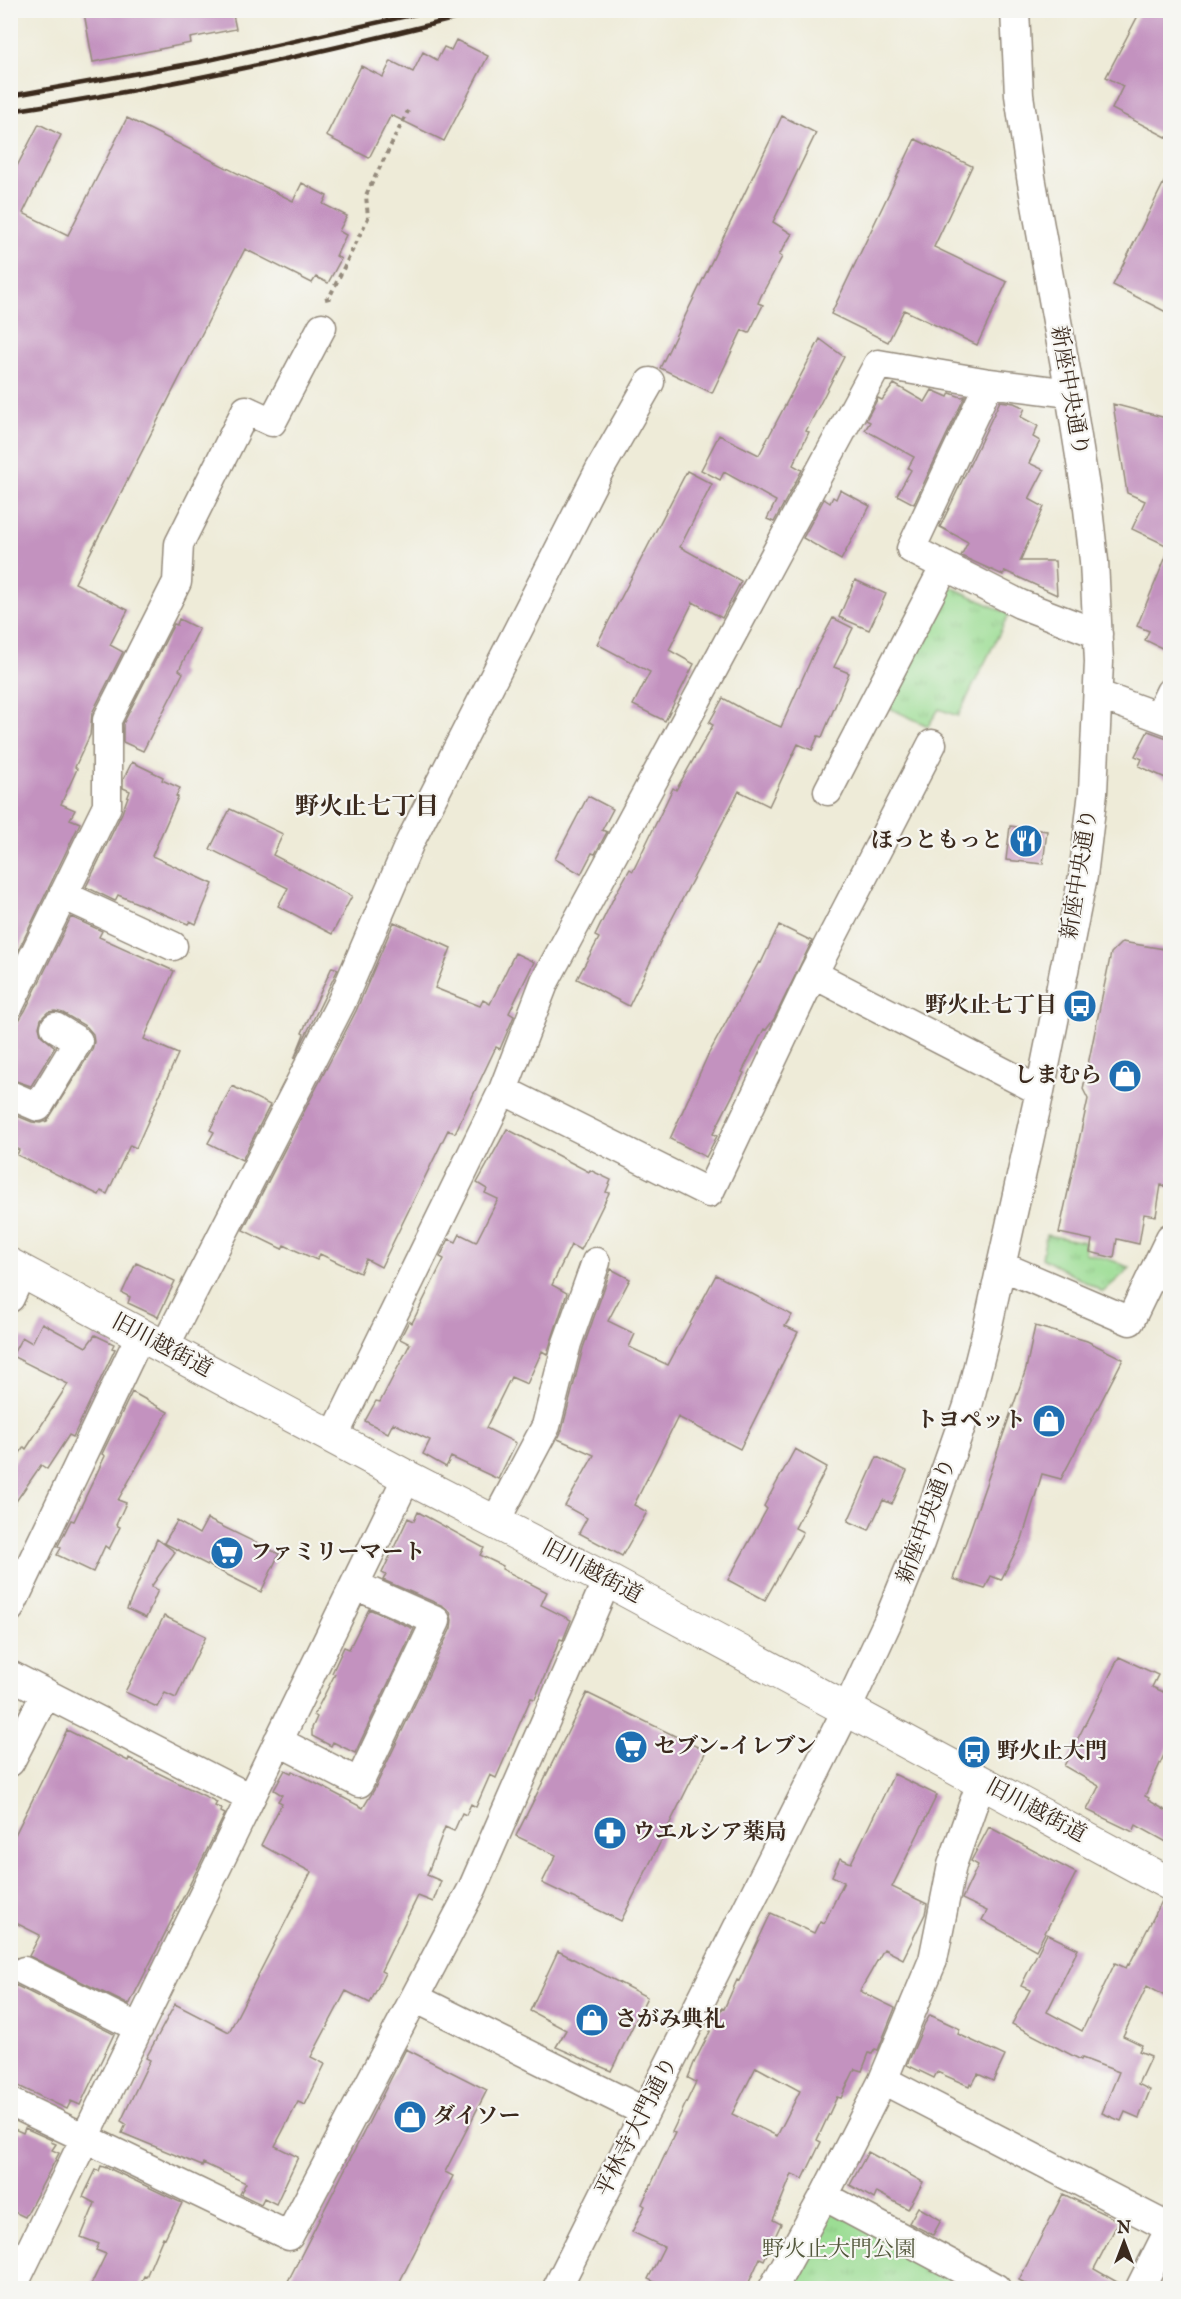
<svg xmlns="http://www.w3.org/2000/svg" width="1181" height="2299" viewBox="0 0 1181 2299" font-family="'IM FELL English','Noto Serif JP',serif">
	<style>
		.park { fill: url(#park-tufts); stroke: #6c8459; stroke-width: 1.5 }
		.building { fill: #c392bf; fill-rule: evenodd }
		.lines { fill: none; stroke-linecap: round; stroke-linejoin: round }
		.minor-casing { stroke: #948a7b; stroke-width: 31 }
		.major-casing { stroke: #948a7b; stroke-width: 35 }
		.path { stroke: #948a7b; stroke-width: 4; stroke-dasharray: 4.5 4.5; stroke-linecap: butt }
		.minor { stroke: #fff; stroke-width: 28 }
		.major { stroke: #fff; stroke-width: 33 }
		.rail { stroke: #3b2a1e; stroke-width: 4.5 }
		.labels { text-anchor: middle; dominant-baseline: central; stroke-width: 4.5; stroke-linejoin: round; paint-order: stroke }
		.street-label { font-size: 22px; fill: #3b2a1e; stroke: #f6f6f2 }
		.poi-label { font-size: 22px; font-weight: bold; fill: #3b2a1e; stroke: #f6f6f2; text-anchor: start }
		.park-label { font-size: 22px; fill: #53573c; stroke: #f6f6f2 }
		.neighbourhood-label { font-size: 24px; font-weight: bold; fill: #3b2a1e; stroke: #f6f6f2 }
	</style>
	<defs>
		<pattern id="park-tufts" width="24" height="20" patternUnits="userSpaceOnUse" patternTransform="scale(1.5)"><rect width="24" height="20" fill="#9cdd94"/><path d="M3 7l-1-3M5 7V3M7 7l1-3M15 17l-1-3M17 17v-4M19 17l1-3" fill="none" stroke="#87be7f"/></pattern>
	</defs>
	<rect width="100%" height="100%" fill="#f6f6f2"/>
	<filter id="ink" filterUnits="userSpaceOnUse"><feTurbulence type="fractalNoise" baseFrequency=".0167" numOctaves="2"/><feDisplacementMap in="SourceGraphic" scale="12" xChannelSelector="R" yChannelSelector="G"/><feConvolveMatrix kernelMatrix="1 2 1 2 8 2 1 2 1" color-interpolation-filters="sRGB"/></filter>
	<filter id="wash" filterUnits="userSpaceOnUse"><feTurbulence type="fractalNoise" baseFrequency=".008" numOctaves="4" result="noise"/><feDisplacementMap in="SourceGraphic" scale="24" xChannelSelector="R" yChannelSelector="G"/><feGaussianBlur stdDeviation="1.35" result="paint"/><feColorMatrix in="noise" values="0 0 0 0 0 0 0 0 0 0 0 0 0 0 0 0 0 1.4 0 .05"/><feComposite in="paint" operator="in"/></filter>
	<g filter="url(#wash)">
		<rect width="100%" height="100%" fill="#eeebd8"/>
		<path class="park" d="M947,585L1009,614L958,716L939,709L928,726L887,707Z
			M1046,1235L1085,1242V1253L1114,1261L1130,1268L1103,1292L1042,1258Z
			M824,2196L996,2288H773Z"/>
		<g id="blocks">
			<path class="building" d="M96,10H232L236,29L190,38L191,43L93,62L84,13Z
				M1141,10H1170V139L1112,109L1123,86L1106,77Z
				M456,40L488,56L444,141L391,115L369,158L326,136L361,66L383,77L391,61L413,72L423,52L437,60L444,47L451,50Z
				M782,116L816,133L773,222L792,234L779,255L782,257L761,296L758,303L763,305L749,333L742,330L712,393L660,368Z
				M127,118L293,201L302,183L327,196L323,204L347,216L339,231L346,235L336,256L341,259L328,283L316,277L312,283L245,249L75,583L128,610L110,645L123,652L92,713L90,735L75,767L77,769L61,804L75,810L70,819L80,823L18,951L10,948V165L16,168L39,124L61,135L23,213L68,235Z
				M915,139L972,166L934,247L1007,282L977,345L904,310L888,342L831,314Z
				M1170,170V314L1113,285Z
				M820,339L844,357L806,431L809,432L793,465L802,470L774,522L767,519L776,501L724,472L720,480L701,470L719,435L759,455Z
				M894,384L925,402L932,390L948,397L950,393L961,397L965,396L914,504L897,495L911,470L908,468L914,457L865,430L870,422L866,420L878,398L882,400Z
				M1000,401L1014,403L1025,408L1021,417L1038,426L1033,437L1040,441L1029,463L1044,470L1029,499L1044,507L1020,561H1055L1057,595L1005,571L1003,575L961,556L968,542L940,527Z
				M1113,404L1170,419V547L1132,529L1145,501L1127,493Z
				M687,471L712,484L680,547L741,581L722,618L693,602L669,650L694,664L665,721L633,705L650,672L597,644Z
				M840,490L870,506L841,560L803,538L824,499L830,503L833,497L836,499Z
				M1170,547V652L1145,640L1149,631L1137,626Z
				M855,580L886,594L869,630L839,617Z
				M833,618L853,628L834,667L849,673L822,737L818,736L812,750L798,744L769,806L739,791L665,932L629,1006L577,979L599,938L595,936L615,895L630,869L633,871L673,788L676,790L713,725L709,723L723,698L755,716L781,727L812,657Z
				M179,619L199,629L179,670L183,673L143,751L123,742V724L174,624L177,625Z
				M1148,731L1170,739V780L1139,766L1142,759L1135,756Z
				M132,762L163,777L162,780L180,788L176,796L178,797L152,856L213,884L196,924L190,921L188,924L118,895L115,901L86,887L122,813L130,791L123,788V780Z
				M588,796L613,809L602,830L607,832L595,854L592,853L581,874L555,859Z
				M230,809L283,834L273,855L352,896L332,934L278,906L288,888L210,849Z
				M1010,826L1047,831L1043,864L1006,860Z
				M71,917L102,931L99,937L174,971L144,1039L178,1054L136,1148L130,1145L107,1194L101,1191L99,1195L17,1155L19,1150L10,1145V1113L32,1122L40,1123L47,1121L92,1050L94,1042L93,1034L87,1027L63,1013L55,1011L48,1012L41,1019L39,1027L41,1035L55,1047L31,1086L10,1079V1034L25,1011Z
				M394,922L451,948L435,988L480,1006L483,1000L490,1004L515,953L534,962L509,1013L514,1016L500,1049L496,1047L455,1133L448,1130L381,1267L366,1259L360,1273L320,1254L317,1260L284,1245L282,1249L243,1230L356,1011Z
				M779,925L812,941L774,1019L766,1030L764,1029L742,1072L744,1073L713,1134L717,1136L706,1157L670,1139L708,1055L759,962L761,963Z
				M1122,942L1170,950V1188L1161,1185L1156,1216L1144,1214L1139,1244L1117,1239L1114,1258L1090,1252L1092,1240L1059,1233L1088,1099L1083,1089L1111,953Z
				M332,967L338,969L294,1059L304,1034L302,1033Z
				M232,1086L270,1105L242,1160L208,1143L214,1132L210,1130Z
				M507,1129L589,1172L590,1170L611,1180L606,1192L609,1193L581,1250L571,1245L552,1285L567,1293L547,1354L542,1351L527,1384L511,1377L486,1428L516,1443L498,1479L451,1457L446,1467L423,1454L430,1440L393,1423L388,1433L365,1421L376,1401L380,1402L410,1344L400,1339L409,1321L412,1323L444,1259L440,1257L449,1239L456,1242L460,1234L476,1242L498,1199L485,1193L487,1189L477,1183Z
				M136,1263L175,1281L158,1317L128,1303L130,1297L122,1293Z
				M611,1269L630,1279L608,1321L635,1334L629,1347L668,1365L716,1275L792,1315L785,1326L798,1332L740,1449L678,1417L634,1505L647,1512L622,1556L579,1533L587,1518L565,1506L594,1455L558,1439L562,1430L583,1348Z
				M42,1323L86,1347L95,1335L114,1344L112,1348L115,1349L73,1437L69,1435L47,1469L41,1465L10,1510V1468L24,1447L26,1449L68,1384L12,1356L22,1337L32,1343Z
				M1035,1326L1087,1341L1123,1359L1061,1479L1042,1474L1022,1539L1001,1580L991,1576L985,1589L953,1579L1026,1369Z
				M132,1392L168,1412L118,1500L126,1503L116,1525L120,1527L109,1549L105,1546L93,1572L57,1555L61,1548L58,1546L71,1520L74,1521L105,1456L102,1454Z
				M795,1449L827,1467L795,1528L803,1532L765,1600L728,1580L767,1509L764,1506Z
				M877,1457L907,1471L892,1504L883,1500L869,1530L848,1521Z
				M418,1512L484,1548L480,1555L503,1566L502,1569L547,1592L541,1605L571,1620L563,1640L560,1639L535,1699L531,1698L496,1778L490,1775L476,1807L471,1804L466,1815L462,1813L454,1831L445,1827L427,1875L441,1881L433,1902L418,1896L381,1971L385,1973L370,2003L346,1991L311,2057L325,2064L305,2105L298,2102L275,2146L298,2157L276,2204L264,2198L261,2204L240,2194L246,2183L203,2163L202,2166L122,2133L126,2124L121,2121L150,2060L146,2058L175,2004L229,2032L311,1872L261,1845L282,1803L278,1801L282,1795L274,1790L285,1770L291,1773L292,1771L363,1808L374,1790L451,1628L452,1620L450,1612L443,1606L383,1580L386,1575L382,1573L408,1518L414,1521Z
				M207,1519L279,1554L261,1592L164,1543L177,1521L199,1534Z
				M157,1539L175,1552L151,1587L158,1590L146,1618L127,1609Z
				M369,1609L414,1629L355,1753L333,1742L331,1746L312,1736V1728L317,1717L314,1715L335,1674L332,1673L344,1647L349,1649Z
				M164,1616L206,1636L176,1698L165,1693L157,1707L125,1692Z
				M1119,1657L1158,1675L1152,1687L1170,1695V1742L1145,1796L1149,1798L1148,1800L1170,1813V1844L1136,1825L1133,1832L1087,1810L1099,1786L1064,1766Z
				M587,1693L706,1751L621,1921L542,1883L556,1855L516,1836Z
				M67,1730L128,1761L129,1758L146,1767L217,1802L215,1806L222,1809L221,1812L225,1814L129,2005L29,1956L40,1935L10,1920V1845Z
				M894,1774L937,1795L892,1887L927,1904L925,1914L903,1959L884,1949L860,1991L895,2008L878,2050L875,2049L872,2054L869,2053L862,2071L855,2069L841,2098L837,2097L817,2140L821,2142L803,2179L792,2174L773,2220L781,2224L764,2260L760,2258L746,2289H669L648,2279L664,2247L632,2232L645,2206L642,2204L675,2133L672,2132L696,2082L688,2078L694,2063L722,2008L724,2009L737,1980L739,1981L771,1913L814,1933L820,1921L824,1923L844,1882L832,1876L840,1858L851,1863ZM756,2067L800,2091L777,2136L732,2114Z
				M989,1827L1076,1873L1036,1950L982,1920L987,1911L962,1899L978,1865L971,1861L972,1859Z
				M1162,1901L1170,1903V1999L1147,1986L1123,2036L1142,2045L1139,2051L1151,2056L1138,2084L1150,2090L1139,2118L1125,2112L1121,2121L1102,2113L1119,2072L1082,2058L1081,2060L1012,2024L1030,1990L1021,1986L1047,1934L1078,1949L1047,2012L1082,2031L1115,1963L1126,1968L1128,1964L1129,1965Z
				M558,1951L647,1997L611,2071L556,2047L566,2030L530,2011Z
				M15,1985L114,2034L80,2105L71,2101L67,2109L10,2082V1994Z
				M930,2015L960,2029L958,2034L1005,2056L993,2081L978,2074L972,2085L970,2083L969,2086L937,2072L934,2078L907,2065L925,2023Z
				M406,2049L487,2090L445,2172L453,2176L396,2289H284Z
				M10,2127L23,2133L25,2128L52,2140L51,2142L56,2144L52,2150L59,2153L25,2217L10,2210Z
				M868,2152L923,2182L908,2209L877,2192L874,2199L850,2185Z
				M101,2166L106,2168V2167L182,2203L165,2238L163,2237L146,2277L144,2276L138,2289H89L106,2254L96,2250L99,2244L81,2237L95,2203L83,2197L96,2170L99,2171Z
				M1063,2194L1119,2221L1094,2269L1124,2286V2289H1036L1019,2280Z
				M918,2207L941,2220L933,2235L909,2223Z"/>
		</g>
	</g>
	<g filter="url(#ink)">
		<use href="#blocks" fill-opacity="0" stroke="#948a7b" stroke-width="1.5"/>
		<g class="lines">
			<defs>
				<path id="minor" d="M989,383L911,549L1020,604L1098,634
					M1099,695L1170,721
					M1159,715L1170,692
					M828,791L945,566
					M63,895L173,946
					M813,974L1040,1091
					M10,1004L107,806V720L177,582L179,544L246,410L272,422L322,327
					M503,1090L709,1193L813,974L932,744
					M10,1095L38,1107L78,1041L55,1027
					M1002,1266L1130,1321L1170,1238
					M10,1298L22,1272
					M164,1348L341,1003L410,842L599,471L650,382
					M333,1438L503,1090L545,981L878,364L989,383L1070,393
					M495,1522L546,1426L567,1343L596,1262
					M10,1608L141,1334
					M10,1675L250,1798
					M278,1741L359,1783L436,1621L355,1585
					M10,1762L46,1693
					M24,1971L139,2028
					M415,1998L645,2112
					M883,2080L1170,2228L1140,2288
					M10,2102L289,2236L473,1887L607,1580
					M824,2196L996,2288
					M12,2288L407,1477
					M557,2288L847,1709L888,1621L920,1543L968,1406L986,1334L1040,1091L1083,876L1093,792L1099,662L1094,561L1087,500L1070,393L1031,177L1019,95L1015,10
					M773,2288L824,2196L883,2080L933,1960L952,1865L981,1782"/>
				<path id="major" d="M10,1265L407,1477L607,1580L1170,1884"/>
			</defs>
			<use href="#minor" class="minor-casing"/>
			<use href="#major" class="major-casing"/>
			<path class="path" d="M325,299L329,298L368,218L366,195L408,111"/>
			<use href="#minor" class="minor"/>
			<use href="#major" class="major"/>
			<path class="rail" d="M10,96L200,62L434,10
				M10,111C172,87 331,50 489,10"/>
		</g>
	</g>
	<defs>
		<symbol id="restaurant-disc" viewBox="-11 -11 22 22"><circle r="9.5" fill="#1f6fb2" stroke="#f6f6f2"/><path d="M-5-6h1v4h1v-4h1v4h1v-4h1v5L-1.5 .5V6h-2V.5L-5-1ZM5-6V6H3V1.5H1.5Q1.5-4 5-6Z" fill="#fff"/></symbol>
		<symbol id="bus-disc" viewBox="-11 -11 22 22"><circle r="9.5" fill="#1f6fb2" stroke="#f6f6f2"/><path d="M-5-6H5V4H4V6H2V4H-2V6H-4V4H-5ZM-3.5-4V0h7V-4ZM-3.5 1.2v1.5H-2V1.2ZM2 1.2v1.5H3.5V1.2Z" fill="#fff"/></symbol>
		<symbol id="shop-disc" viewBox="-11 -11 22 22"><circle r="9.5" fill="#1f6fb2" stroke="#f6f6f2"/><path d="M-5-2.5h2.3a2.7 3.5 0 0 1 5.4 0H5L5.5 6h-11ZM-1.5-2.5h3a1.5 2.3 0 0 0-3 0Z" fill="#fff"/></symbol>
		<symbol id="supermarket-disc" viewBox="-11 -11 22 22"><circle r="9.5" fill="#1f6fb2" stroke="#f6f6f2"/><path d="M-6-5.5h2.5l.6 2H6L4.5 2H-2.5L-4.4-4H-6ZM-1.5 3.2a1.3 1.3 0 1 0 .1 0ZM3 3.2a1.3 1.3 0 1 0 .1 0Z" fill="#fff"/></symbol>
		<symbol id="pharmacy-disc" viewBox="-11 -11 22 22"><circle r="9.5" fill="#1f6fb2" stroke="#f6f6f2"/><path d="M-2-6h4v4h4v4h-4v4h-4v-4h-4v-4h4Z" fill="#fff"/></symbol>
	</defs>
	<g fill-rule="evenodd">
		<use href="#restaurant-disc" x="1007" y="822" width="38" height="38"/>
		<use href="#bus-disc" x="1061" y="987" width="38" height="38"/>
		<use href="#shop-disc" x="1106" y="1057" width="38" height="38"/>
		<use href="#shop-disc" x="1030" y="1402" width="38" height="38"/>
		<use href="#supermarket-disc" x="208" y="1534" width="38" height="38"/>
		<use href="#supermarket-disc" x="612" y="1728" width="38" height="38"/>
		<use href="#bus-disc" x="955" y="1733" width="38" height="38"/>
		<use href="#pharmacy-disc" x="591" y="1814" width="38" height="38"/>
		<use href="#shop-disc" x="573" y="2001" width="38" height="38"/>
		<use href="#shop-disc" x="391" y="2098" width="38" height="38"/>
	</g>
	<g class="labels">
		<g class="street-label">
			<text transform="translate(1069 391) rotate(80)">新座中央通り</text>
			<text transform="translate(1080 874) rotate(-81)">新座中央通り</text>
			<text transform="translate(162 1346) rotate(28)">旧川越街道</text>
			<text transform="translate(927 1521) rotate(-70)">新座中央通り</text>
			<text transform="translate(592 1572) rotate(28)">旧川越街道</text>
			<text transform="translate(1036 1811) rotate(28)">旧川越街道</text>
			<text transform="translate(637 2127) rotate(-63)">平林寺大門通り</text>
		</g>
		<g class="poi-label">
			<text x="1003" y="841" text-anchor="end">ほっともっと</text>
			<text x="1057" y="1006" text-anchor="end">野火止七丁目</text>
			<text x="1102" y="1076" text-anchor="end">しまむら</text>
			<text x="1026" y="1421" text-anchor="end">トヨペット</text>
			<text x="250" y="1553">ファミリーマート</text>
			<text x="654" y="1747">セブン-イレブン</text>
			<text x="997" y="1752">野火止大門</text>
			<text x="633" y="1833">ウエルシア薬局</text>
			<text x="615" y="2020">さがみ典礼</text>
			<text x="433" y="2117">ダイソー</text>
		</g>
		<g class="park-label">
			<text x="839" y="2250">野火止大門公園</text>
		</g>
		<g class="neighbourhood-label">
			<text x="367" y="807">野火止七丁目</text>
		</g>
	</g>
	<rect width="1181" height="2299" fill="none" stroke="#f6f6f2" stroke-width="36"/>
	<g transform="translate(1124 2242)" stroke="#f6f6f2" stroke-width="4.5" paint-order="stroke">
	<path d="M0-4.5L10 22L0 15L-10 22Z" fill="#3b2a1e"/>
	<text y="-9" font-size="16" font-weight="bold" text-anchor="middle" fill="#3b2a1e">N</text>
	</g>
</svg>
